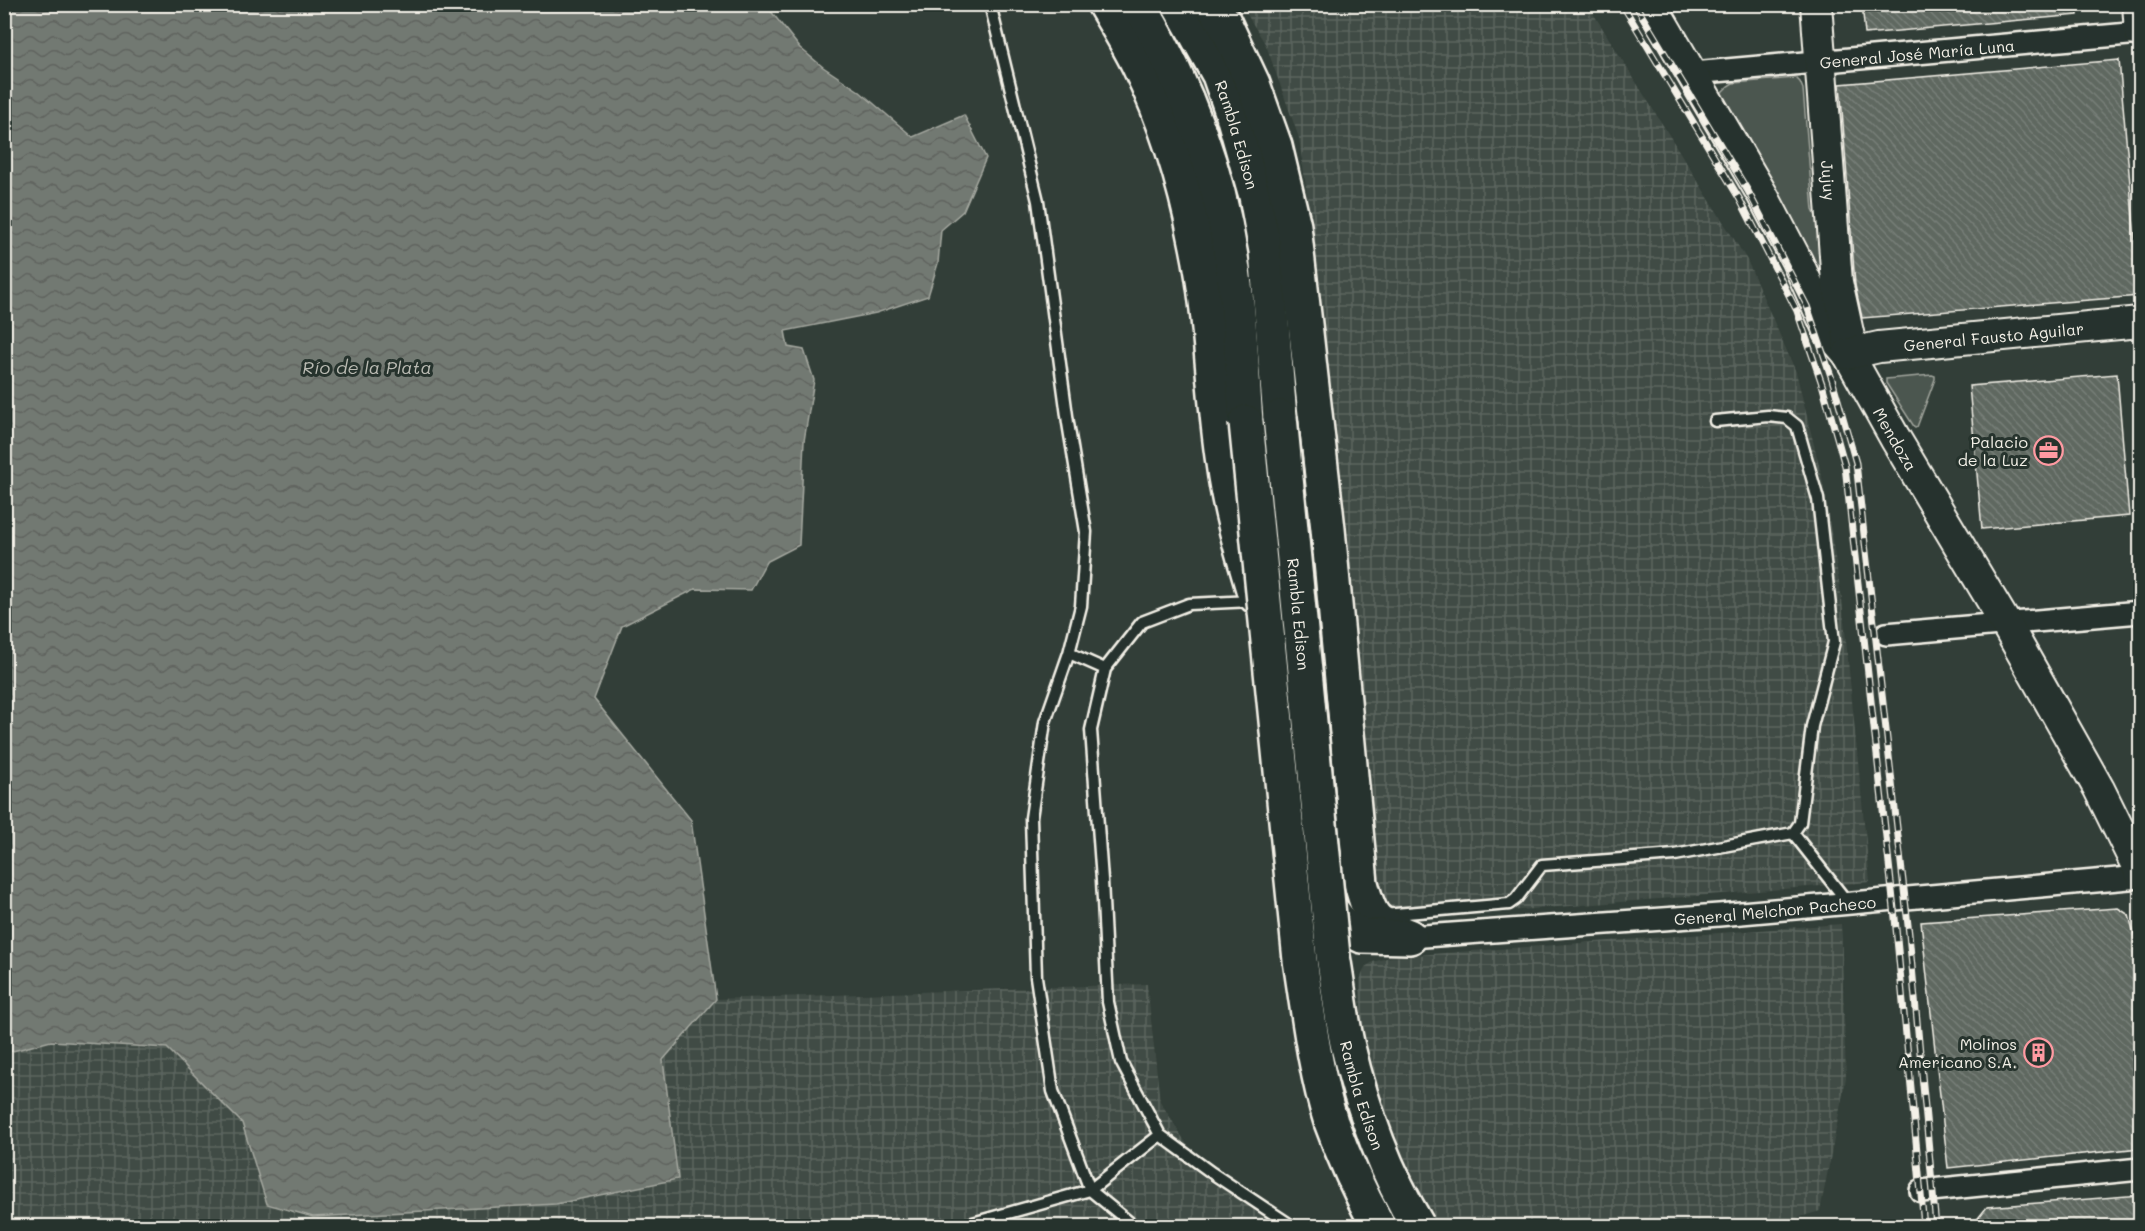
<svg xmlns="http://www.w3.org/2000/svg" width="2145" height="1231" viewBox="0 0 2145 1231" font-family="Mali,sans-serif">
	<style>
		.industrial { fill: url(#industrial-grid) }
		.green { fill: #4c564f; stroke: #a0a49c; stroke-width: 1.5 }
		.water { fill: url(#water-waves); stroke: #a6a9a1; stroke-width: 1.5 }
		.building { fill: url(#building-back-hatch); stroke: #f4f1e8; stroke-width: 1.5 }
		.lines { fill: none; stroke-linecap: round; stroke-linejoin: round }
		.lane-casing { stroke: #f4f1e8; stroke-width: 15 }
		.street-casing { stroke: #f4f1e8; stroke-width: 26 }
		.secondary-casing { stroke: #f4f1e8; stroke-width: 34 }
		.primary-casing { stroke: #f4f1e8; stroke-width: 38 }
		.lane { stroke: #26332d; stroke-width: 10 }
		.street { stroke: #26332d; stroke-width: 21 }
		.secondary { stroke: #26332d; stroke-width: 30 }
		.primary { stroke: #26332d; stroke-width: 33 }
		.rail-casing { stroke: #f4f1e8; stroke-width: 7 }
		.rail { stroke: #26332d; stroke-width: 4.5; stroke-dasharray: 14; stroke-linecap: butt }
		.primary-bridge-casing { stroke: #f4f1e8; stroke-width: 38; stroke-linecap: butt }
		.primary-bridge { stroke: #26332d; stroke-width: 33 }
		.labels { text-anchor: middle; dominant-baseline: central; stroke-width: 6; stroke-linejoin: round; paint-order: stroke }
		.street-label { font-size: 16px; fill: #f4f1e8; stroke: #26332d }
		.poi-label { font-size: 16px; fill: #f4f1e8; stroke: #26332d; text-anchor: end }
		.water-label { font-size: 18px; font-style: italic; fill: #babbb3; stroke: #26332d }
	</style>
	<defs>
		<pattern id="industrial-grid" width="8" height="8" patternUnits="userSpaceOnUse" patternTransform="scale(1.5)"><rect width="8" height="8" fill="#404b44"/><path d="M0 4h8M4 0v8" fill="none" stroke="#5c655f"/></pattern>
		<pattern id="water-waves" width="16" height="10" patternUnits="userSpaceOnUse" patternTransform="scale(1.5)"><rect width="16" height="10" fill="#727972"/><path d="M0 5q4-4 8 0t8 0" fill="none" stroke="#60635e"/></pattern>
		<pattern id="building-back-hatch" width="6" height="6" patternUnits="userSpaceOnUse" patternTransform="scale(1.5)"><rect width="6" height="6" fill="#5f6861"/><path d="M-1 5l2 2M0 0l6 6M5-1l2 2" fill="none" stroke="#777e78"/></pattern>
	</defs>
	<rect width="100%" height="100%" fill="#323e38"/>
	<filter id="ink" filterUnits="userSpaceOnUse"><feTurbulence type="fractalNoise" baseFrequency=".0167" numOctaves="2"/><feDisplacementMap in="SourceGraphic" scale="12" xChannelSelector="R" yChannelSelector="G"/><feConvolveMatrix kernelMatrix="1 2 1 2 8 2 1 2 1" color-interpolation-filters="sRGB"/></filter>
	<g filter="url(#ink)">
		<path class="industrial" d="M1241,5H1588L1747,260L1796,372L1822,477L1842,600L1870,882L1369,922L1316,259L1299,138L1266,45Z
			M1841,924L1846,1078L1820,1211L1770,1226H1419L1408,1208L1364,1046L1360,996V980L1365,967L1373,962L1390,957Z
			M1147,984L1160,1101L1210,1182L1282,1221L1286,1226H5V1053L51,1041L167,1048L242,1123L267,1203L313,1217L556,1204L678,1179L663,1060L716,999Z"/>
		<path class="green" d="M1796,78L1800,82L1803,89L1813,210L1823,231L1828,285L1820,281L1719,95L1728,86L1733,83Z
			M1932,375L1935,376V379L1917,427L1915,428L1886,383V379Z"/>
		<path class="water" d="M5,4L766,5L800,48L823,67L859,91L913,137L964,115L986,158L963,211L941,230L938,263L928,296L876,313L785,331L788,347L804,350L814,380L804,441L799,545L766,562L751,590L695,589L622,626L594,699L691,820L716,999L663,1060L678,1179L556,1204L313,1217L267,1204L242,1123L167,1048L51,1041L5,1053Z"/>
		<path class="building" d="M1862,4H2078V15L1865,34Z
			M2119,60L2140,296L1862,318L1855,285L1840,84Z
			M2117,374L2129,516L1982,529L1969,386Z
			M2118,908L2129,915L2140,957V1148L1948,1168L1921,922Z
			M2140,1195V1227H1971L1987,1207Z"/>
		<g class="lines">
			<defs>
				<path id="lane" d="M990,4L1038,201L1068,423L1086,532L1081,606L1069,653L1045,722L1031,818L1036,977L1053,1091L1090,1190L1134,1226
					M1252,601L1189,604L1142,622L1105,669L1091,730L1102,880L1108,1002L1121,1062L1160,1135L1212,1173L1292,1226
					M1069,653L1105,669
					M1793,833L1848,903
					M1384,915L1509,904L1516,899L1542,865L1675,855L1793,833L1800,823L1812,726L1834,642L1818,499L1797,426L1787,418L1768,416L1715,421
					M962,1226L1090,1190L1160,1135"/>
				<g id="street">
					<path id="s1" d="M1693,73L2140,33"/>
					<path d="M1886,634L2140,612"/>
					<path id="s2" d="M1410,937L1719,915L2140,877"/>
					<path d="M1921,1191L2140,1169"/>
				</g>
				<g id="secondary">
					<path id="s3" d="M1651,4L1762,194L1797,261L1829,332L1848,354L1895,438L2006,624L2099,789L2140,872"/>
					<path id="s4" d="M1816,4L1837,282L1849,337L1848,354"/>
					<path d="M2138,4L2140,32"/>
					<path id="s5" d="M1848,354L1879,347L2140,322"/>
				</g>
				<g id="primary">
					<path d="M1104,4C1116,24 1128,44 1138,64C1166,121 1185,184 1197,246C1212,318 1212,391 1223,463C1229,509 1242,552 1255,596"/>
					<path d="M1139,4C1184,82 1218,168 1231,257C1240,312 1242,367 1246,422"/>
					<path id="s6" d="M1179,4L1219,75L1232,112L1256,196L1266,251L1280,417"/>
					<path d="M1211,4L1224,22L1253,84L1275,146L1294,226L1328,529L1361,883C1371,920 1373,921 1408,936"/>
					<path d="M1291,758L1321,895L1342,924L1362,936L1410,937"/>
				</g>
			</defs>
			<use href="#lane" class="lane-casing"/>
			<use href="#street" class="street-casing"/>
			<use href="#secondary" class="secondary-casing"/>
			<use href="#primary" class="primary-casing"/>
			<use href="#lane" class="lane"/>
			<use href="#street" class="street"/>
			<use href="#secondary" class="secondary"/>
			<use href="#primary" class="primary"/>
			<defs>
				<path id="rail" d="M1622,4L1739,198L1797,311L1822,384L1845,466L1895,918L1924,1226
					M1635,4L1748,191L1807,306L1832,379L1856,463L1909,934L1936,1226"/>
			</defs>
			<use href="#rail" class="rail-casing"/>
			<use href="#rail" class="rail"/>
			<defs>
				<g id="primary-bridge">
					<path id="s7" d="M1280,417L1333,956C1338,985 1341,1015 1347,1043C1362,1107 1384,1170 1418,1226"/>
					<path d="M1246,422L1300,960C1308,1012 1315,1072 1331,1122C1344,1158 1360,1193 1378,1226"/>
				</g>
			</defs>
			<use href="#primary-bridge" class="primary-bridge-casing"/>
			<use href="#primary-bridge" class="primary-bridge"/>
		</g>
	</g>
	<defs>
		<symbol id="office-ring" viewBox="-11 -11 22 22"><circle r="9.5" fill="#26332d" stroke="#ff9aa2" stroke-width="1.5"/><path d="M-6-3h4V-5.5h4V-3h4V5H-6ZM-1-4.5V-3h2v-1.5ZM-6 0V1H6V0Z" fill="#ff9aa2"/></symbol>
		<symbol id="building-ring" viewBox="-11 -11 22 22"><circle r="9.5" fill="#26332d" stroke="#ff9aa2" stroke-width="1.5"/><path d="M-4-6H4V6H1V3H-1V6H-4ZM-2.5-4.3h1.7v1.8h-1.7ZM.8-4.3h1.7v1.8H.8ZM-2.5-1h1.7V.8h-1.7ZM.8-1h1.7V.8H.8Z" fill="#ff9aa2"/></symbol>
	</defs>
	<g fill-rule="evenodd">
		<use href="#office-ring" x="2032" y="434" width="33" height="33"/>
		<use href="#building-ring" x="2022" y="1036" width="33" height="33"/>
	</g>
	<g class="labels">
		<g class="street-label">
			<text stroke="none"><textPath href="#s1" startOffset="225">General José María Luna</textPath></text>
			<text stroke="none"><textPath href="#s6" startOffset="144">Rambla Edison</textPath></text>
			<text stroke="none"><textPath href="#s4" startOffset="177">Jujuy</textPath></text>
			<text stroke="none"><textPath href="#s5" startOffset="147">General Fausto Aguilar</textPath></text>
			<text stroke="none"><textPath href="#s3" startOffset="500">Mendoza</textPath></text>
			<text stroke="none"><textPath href="#s7" startOffset="198">Rambla Edison</textPath></text>
			<text stroke="none"><textPath href="#s2" startOffset="366">General Melchor Pacheco</textPath></text>
			<text stroke="none"><textPath href="#s7" startOffset="684">Rambla Edison</textPath></text>
		</g>
		<g class="poi-label">
			<text x="2028" y="441">Palacio<tspan x="2028" dy="18">de la Luz</tspan></text>
			<text x="2017" y="1043">Molinos<tspan x="2017" dy="18">Americano S.A.</tspan></text>
		</g>
		<g class="water-label">
			<text x="367" y="367">Río de la Plata</text>
		</g>
	</g>
	<rect width="2145" height="1231" fill="none" stroke="#26332d" stroke-width="24"/>
	<rect x="12" y="12" width="2121" height="1207" fill="none" stroke="#f4f1e8" stroke-width="2" filter="url(#ink)"/>
</svg>
